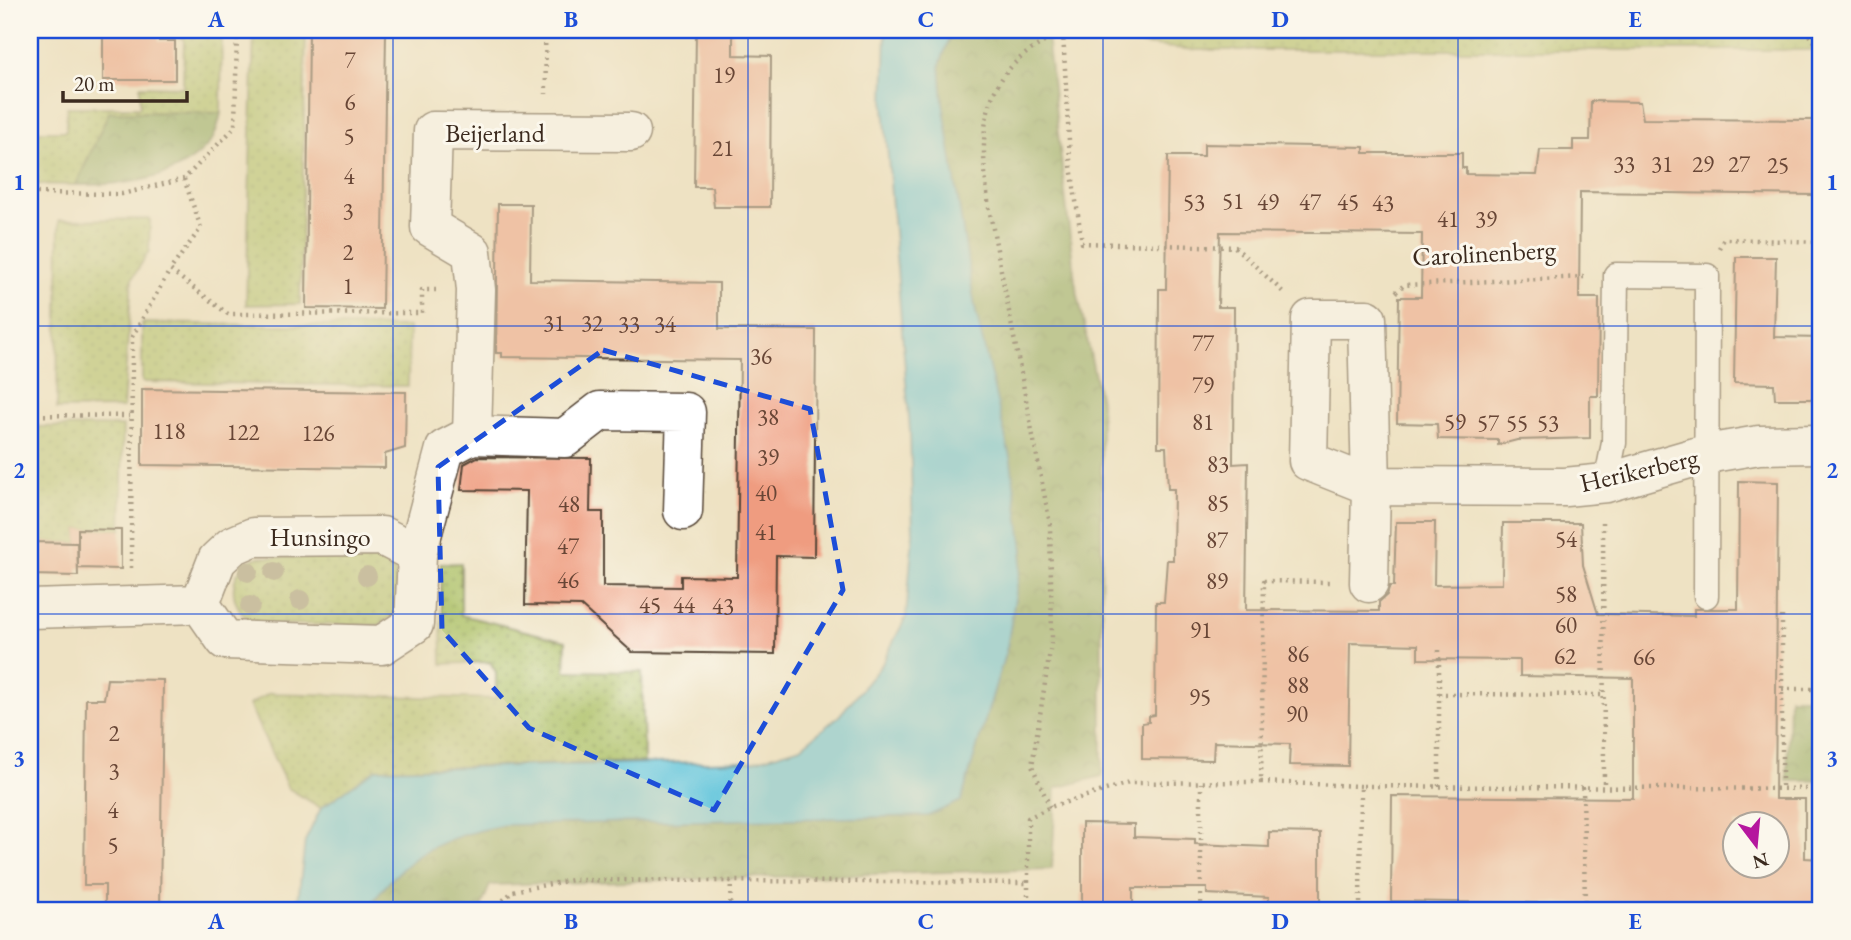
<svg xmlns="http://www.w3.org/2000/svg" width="1851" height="940" viewBox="0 0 1851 940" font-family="'EB Garamond',serif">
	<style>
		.grass { fill: url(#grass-dots); stroke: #727441; stroke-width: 2 }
		.forest { fill: url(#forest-crowns); stroke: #61683c; stroke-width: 2 }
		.water { fill: #5ec4dc; stroke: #4c777d; stroke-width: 2 }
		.building { fill: #ef9c80; fill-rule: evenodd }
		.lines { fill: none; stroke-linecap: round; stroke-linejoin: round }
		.lane-casing { stroke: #564637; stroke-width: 27 }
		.street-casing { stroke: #564637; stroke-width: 41 }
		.path { stroke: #564637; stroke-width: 4.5; stroke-dasharray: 2 5; stroke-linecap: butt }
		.lane { stroke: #fff; stroke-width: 24 }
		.street { stroke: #fff; stroke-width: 38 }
		.tree { fill: #9e9674 }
		.marked { fill: none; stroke: #1d4ed8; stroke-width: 5; stroke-dasharray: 14 9; stroke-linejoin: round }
		.grid { fill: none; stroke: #1d4ed8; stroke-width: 2; stroke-opacity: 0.55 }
		.labels { text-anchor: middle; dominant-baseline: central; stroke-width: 6; stroke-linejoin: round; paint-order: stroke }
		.number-label { font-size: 23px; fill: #684636 }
		.street-label { font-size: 26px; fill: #3b2a1e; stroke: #fbf7ec }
		.neatline { fill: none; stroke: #1d4ed8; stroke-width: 2.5 }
		.grid-label { font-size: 23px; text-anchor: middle; font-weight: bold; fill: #1d4ed8 }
	</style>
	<defs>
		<pattern id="grass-dots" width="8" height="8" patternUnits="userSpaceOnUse" patternTransform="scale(1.75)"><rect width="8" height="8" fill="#aabf64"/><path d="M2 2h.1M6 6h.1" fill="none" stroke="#8c9b52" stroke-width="1.8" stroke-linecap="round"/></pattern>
		<pattern id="forest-crowns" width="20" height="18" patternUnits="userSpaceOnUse" patternTransform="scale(1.75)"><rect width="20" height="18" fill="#87a65a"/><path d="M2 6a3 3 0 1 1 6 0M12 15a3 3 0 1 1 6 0" fill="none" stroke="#70874a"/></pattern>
	</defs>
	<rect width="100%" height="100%" fill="#fbf7ec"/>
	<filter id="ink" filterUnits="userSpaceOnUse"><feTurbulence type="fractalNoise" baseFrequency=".0143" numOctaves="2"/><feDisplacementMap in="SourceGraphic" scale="14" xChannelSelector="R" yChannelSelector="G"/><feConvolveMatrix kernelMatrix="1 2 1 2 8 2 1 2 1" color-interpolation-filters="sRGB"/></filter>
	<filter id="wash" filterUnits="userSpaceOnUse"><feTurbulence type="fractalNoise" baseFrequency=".00686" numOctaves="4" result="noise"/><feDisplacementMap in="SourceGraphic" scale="28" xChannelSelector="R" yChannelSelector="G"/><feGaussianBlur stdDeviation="1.57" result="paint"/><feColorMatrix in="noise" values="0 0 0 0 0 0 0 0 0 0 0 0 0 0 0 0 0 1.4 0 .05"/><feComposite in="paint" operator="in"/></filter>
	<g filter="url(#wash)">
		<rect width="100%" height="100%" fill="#eee2c3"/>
		<path class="grass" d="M163,30H222L221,113L110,112L76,185L30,184V131H66L67,107H140V86L183,87L184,38L163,36Z
			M254,30H306L300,304L246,305Z
			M1044,30H1821V50H1196L1047,36Z
			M150,219L149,251L132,279L123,408L57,409L59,220Z
			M142,323L409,327L408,386L142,382Z
			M123,426L121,530L78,529V543L30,542V427Z
			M258,557L379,559L395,572L398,591L395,614L379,625L255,624C226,607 226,569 258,557Z
			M461,563V615L566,641L565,671L642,672L644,762L376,769L321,808L288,788L249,705L270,693L496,699V672L490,662L442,664L440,564Z"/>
		<path class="forest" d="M952,30H1044L1047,36L1075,281L1101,405L1102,776L1056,788L1052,869L490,885L480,910H367C407,853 437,839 504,825L928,816L961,800L1007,647L1023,550L975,308L943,103L940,65Z
			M109,112L221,113C219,121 217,133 212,140C180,182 125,185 76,185Z
			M1789,697H1821V781H1787Z"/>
		<path class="water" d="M886,30H952L940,65L943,103L975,308L1011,461L1023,550L1007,647L961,801L928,816L504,825C437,839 407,853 367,910H297L305,841L321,808L376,769L754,761L801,747L839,716L881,666L906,617L913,533L910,431L884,107Z"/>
		<g id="blocks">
			<path class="building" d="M103,30H159V41H175V80H103Z
				M309,30H386L382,309L306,308Z
				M696,30H733V55L771,56L770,207H714L712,187H694Z
				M1591,101L1640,102L1643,119L1821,120V179H1818V195L1580,192L1579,298H1599L1598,396H1590V438L1517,440L1498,445V440L1438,439L1437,424L1397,423L1399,297H1421L1422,234L1220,232L1218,307H1234L1233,464L1248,463L1246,610L1379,611V602L1387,595L1390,586H1394L1396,522H1435L1434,585L1502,584L1503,523H1581L1583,565L1598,614L1694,616V609H1738L1739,481L1778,482L1775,799H1805V858L1821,859V910L1592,909V904L1391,901L1392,796L1633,798V678L1520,676V660L1418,659V645L1350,643L1348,766L1289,765L1290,744L1214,742L1213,760L1142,759V723L1149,722V716L1155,715L1156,602H1164L1167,560H1173L1174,489H1168L1166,447H1158L1159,289H1166L1168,156H1204V144L1364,147V153H1462V168H1466V174L1537,175L1540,150H1573V140H1590ZM1735,824H1777V866H1735Z
				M498,204H531L530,280L719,283V329L816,330L814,557L776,556L775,654L632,652L581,606L525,605L527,491L461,490L464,464L477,457L591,458L590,512H603V586L681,587V576L737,577L740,360L502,357V353H496Z
				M1736,257H1776L1774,337L1821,338V396H1815L1816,399H1775L1774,384L1734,383Z
				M142,389L406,392L405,448L385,454V468L142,465Z
				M78,529L121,530V569L78,568Z
				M30,542L77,543L78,576L30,575Z
				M107,679L163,680L160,910H105V885H84L86,699H104Z
				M1082,823L1134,824V837L1195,839V844L1269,847V832L1320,833V910H1268L1269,897L1207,894V888H1133V910H1082Z"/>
		</g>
	</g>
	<g filter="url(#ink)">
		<use href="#blocks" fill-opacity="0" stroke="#564637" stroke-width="2"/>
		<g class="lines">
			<defs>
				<path id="lane" d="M1606,483L1614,443L1616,275L1707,276L1706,596"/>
				<path id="street" d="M472,435L476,290L472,252L430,227L433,131L631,132
					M382,536L417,554L414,624L382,645L225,640L200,604L217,560L232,546L253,537Z
					M417,554L445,449L472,435L565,438L600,411L686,412L683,511
					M1369,583L1371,486L1367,319H1311L1308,461L1371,486L1565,487L1606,483L1706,454L1759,445L1821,444
					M30,609L200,604"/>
			</defs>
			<use href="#lane" class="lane-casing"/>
			<use href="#street" class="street-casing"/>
			<path class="path" d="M545,30L546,94
				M1804,30L1821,48
				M1063,33L1070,159L1082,243L1235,247L1283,292
				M184,179L201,228L170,270L228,314L422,313V290H436
				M30,193L122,194L184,179L235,127L237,30
				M1719,248L1724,239L1821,242
				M1396,292L1404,285L1584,277
				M30,415L132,416
				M1603,522L1604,787
				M131,568L132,337L170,270
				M1782,616V789
				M1782,689H1821
				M1439,694V648
				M1261,782L1361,786
				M1439,786V694L1606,695
				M1583,787L1585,910
				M1050,807L1032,766L1052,638L1050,524L989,208C978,128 978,68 1063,33V30
				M493,910L513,891L572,880L1028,883
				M730,910L731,881
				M1028,910V818L1050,807L1129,783L1261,782L1264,581L1330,582
				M1201,910V783
				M1360,910L1361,786L1821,789"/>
			<use href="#lane" class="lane"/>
			<use href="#street" class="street"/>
		</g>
		<g class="tree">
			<circle cx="248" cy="572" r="10"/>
			<circle cx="274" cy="572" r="10"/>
			<circle cx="367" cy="576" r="10"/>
			<circle cx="300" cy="600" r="10"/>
			<circle cx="250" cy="606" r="10"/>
		</g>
	</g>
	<path d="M0 0H1851V940H0ZM603,350L810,409L843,590L714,810L529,728L442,630L438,467Z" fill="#eee2c3" fill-opacity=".55" fill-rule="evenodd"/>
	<path class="marked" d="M603,350L810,409L843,590L714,810L529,728L442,630L438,467Z"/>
	<path class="grid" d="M393,30V910M748,30V910M1103,30V910M1458,30V910M30,326H1821M30,614H1821"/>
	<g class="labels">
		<g class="number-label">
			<text x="350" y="60">7</text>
			<text x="724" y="75">19</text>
			<text x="350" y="102">6</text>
			<text x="349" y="136">5</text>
			<text x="723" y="148">21</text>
			<text x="1624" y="164">33</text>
			<text x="1662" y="164">31</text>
			<text x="1703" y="164">29</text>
			<text x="1739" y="164">27</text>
			<text x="1778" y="165">25</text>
			<text x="349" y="176">4</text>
			<text x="1233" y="201">51</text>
			<text x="1194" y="202">53</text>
			<text x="1268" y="202">49</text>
			<text x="1310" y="202">47</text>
			<text x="1348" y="202">45</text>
			<text x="1383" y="203">43</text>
			<text x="348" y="211">3</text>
			<text x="1448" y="219">41</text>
			<text x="1486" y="219">39</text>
			<text x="348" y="252">2</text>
			<text x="348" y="286">1</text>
			<text x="554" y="323">31</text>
			<text x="592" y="323">32</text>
			<text x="629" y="324">33</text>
			<text x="665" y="324">34</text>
			<text x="1203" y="343">77</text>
			<text x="761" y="356">36</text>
			<text x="1203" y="385">79</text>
			<text x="768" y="417">38</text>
			<text x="1203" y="422">81</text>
			<text x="1455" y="422">59</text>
			<text x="1488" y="423">57</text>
			<text x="1517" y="423">55</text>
			<text x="1548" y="423">53</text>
			<text x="169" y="431">118</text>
			<text x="243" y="432">122</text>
			<text x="318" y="433">126</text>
			<text x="768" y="457">39</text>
			<text x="1218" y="464">83</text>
			<text x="766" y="493">40</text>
			<text x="1218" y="503">85</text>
			<text x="569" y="504">48</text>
			<text x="766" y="532">41</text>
			<text x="1566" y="539">54</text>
			<text x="1217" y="540">87</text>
			<text x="568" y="546">47</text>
			<text x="568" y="580">46</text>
			<text x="1217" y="581">89</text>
			<text x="1566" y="594">58</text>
			<text x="650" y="605">45</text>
			<text x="684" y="605">44</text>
			<text x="723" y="606">43</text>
			<text x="1566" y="625">60</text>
			<text x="1201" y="630">91</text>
			<text x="1298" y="654">86</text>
			<text x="1565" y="656">62</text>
			<text x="1644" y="657">66</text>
			<text x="1298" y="685">88</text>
			<text x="1200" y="697">95</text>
			<text x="1297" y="714">90</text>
			<text x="114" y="733">2</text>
			<text x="114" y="771">3</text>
			<text x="113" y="810">4</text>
			<text x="113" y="845">5</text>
		</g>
		<g class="street-label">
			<text x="495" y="133">Beijerland</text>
			<text transform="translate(1484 253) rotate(-3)">Carolinenberg</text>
			<text transform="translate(1639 470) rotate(-13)">Herikerberg</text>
			<text x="320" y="537">Hunsingo</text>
		</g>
	</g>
	<rect width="1851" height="940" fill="none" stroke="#fbf7ec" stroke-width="77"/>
	<g transform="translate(1756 845) rotate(164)"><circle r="33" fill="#fbf7ec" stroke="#aea59a" stroke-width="2"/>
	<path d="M0-5L12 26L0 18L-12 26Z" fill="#b5179e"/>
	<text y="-10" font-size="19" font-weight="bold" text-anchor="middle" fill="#3b2a1e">N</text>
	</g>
	<path d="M63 91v10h124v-10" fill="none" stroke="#3b2a1e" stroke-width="3.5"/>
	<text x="74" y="91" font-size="21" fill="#3b2a1e" stroke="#fbf7ec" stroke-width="5" paint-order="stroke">20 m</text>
	<rect x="38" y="38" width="1774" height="864" class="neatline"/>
	<g class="grid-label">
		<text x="216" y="27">A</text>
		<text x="571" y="27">B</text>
		<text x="926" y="27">C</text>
		<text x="1280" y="27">D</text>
		<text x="1635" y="27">E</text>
		<text x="19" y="190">1</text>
		<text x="1832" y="190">1</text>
		<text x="19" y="478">2</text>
		<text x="1832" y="478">2</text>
		<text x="19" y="766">3</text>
		<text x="1832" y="766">3</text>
		<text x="216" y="929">A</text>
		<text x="571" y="929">B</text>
		<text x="926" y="929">C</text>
		<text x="1280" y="929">D</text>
		<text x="1635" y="929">E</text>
	</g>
</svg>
